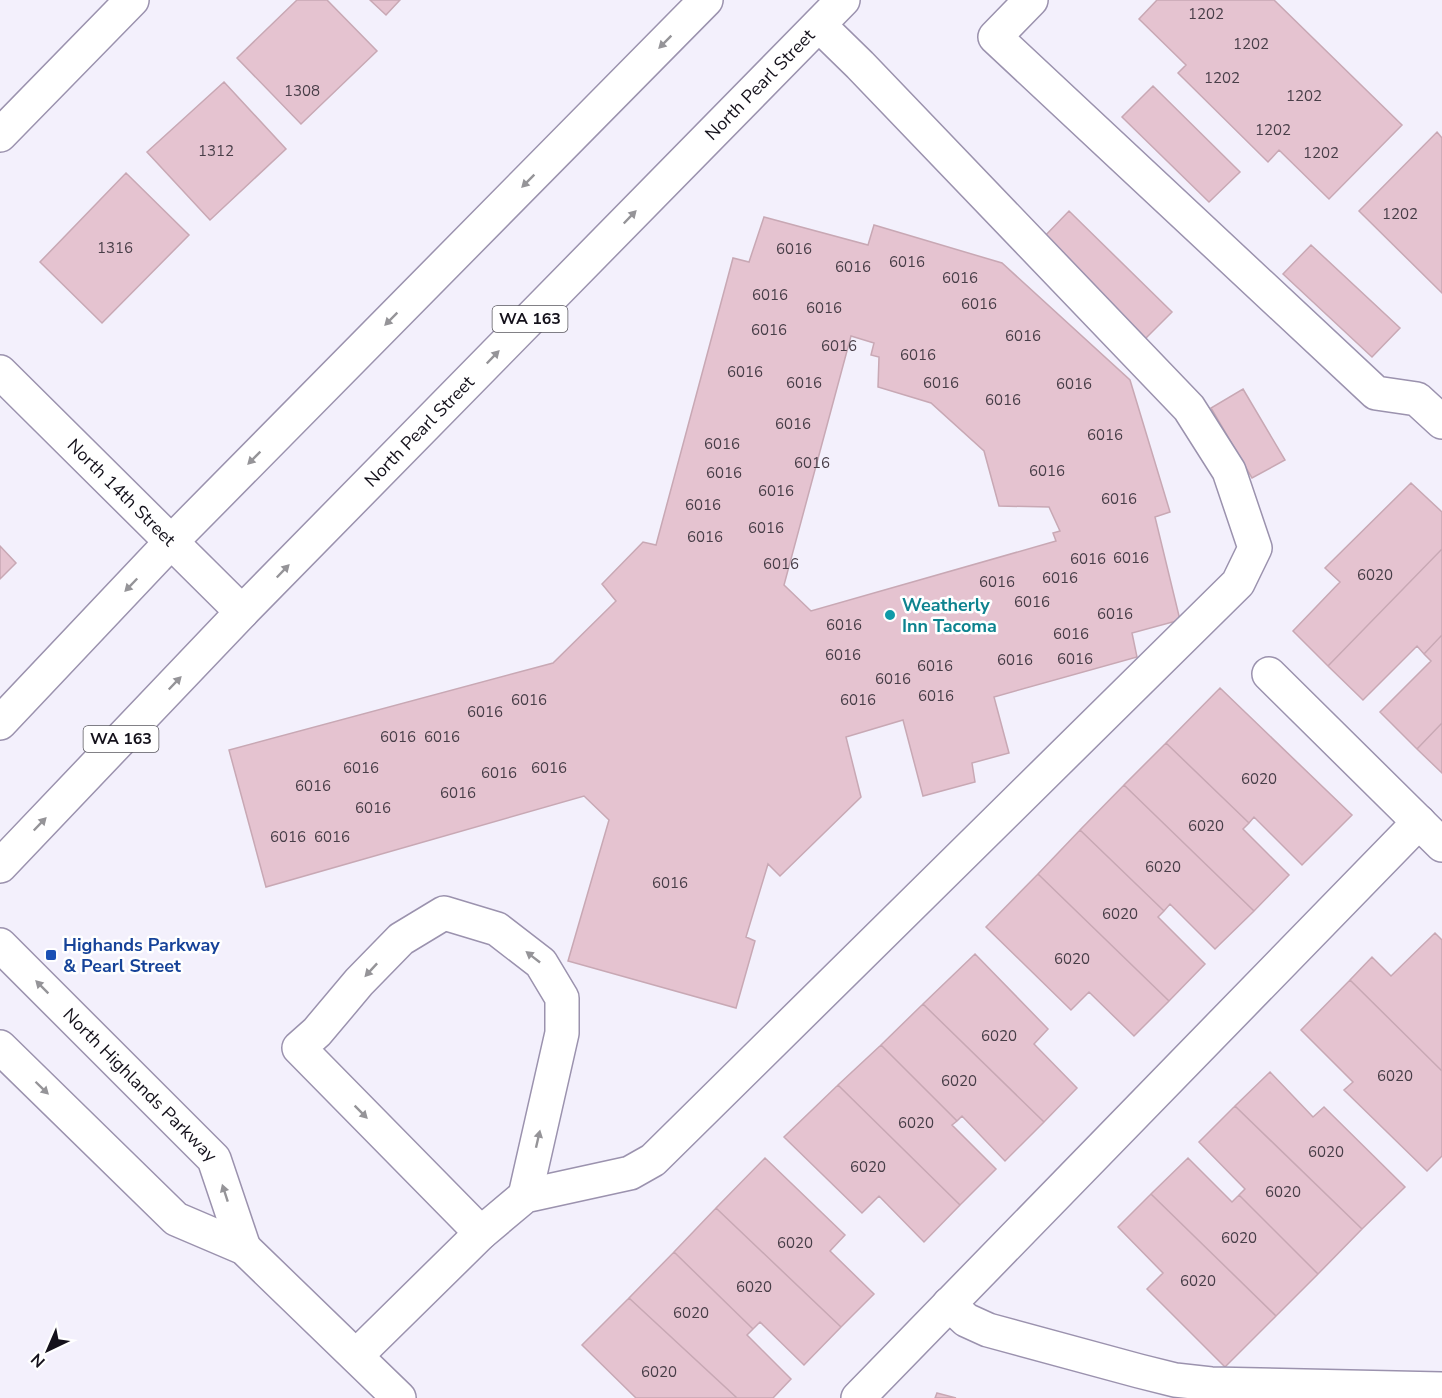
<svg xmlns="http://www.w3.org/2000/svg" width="1442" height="1398" viewBox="0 0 1442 1398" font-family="'Nunito Sans',sans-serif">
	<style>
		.building { fill: #e5c3d0; stroke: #c8a8b4; stroke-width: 1.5; fill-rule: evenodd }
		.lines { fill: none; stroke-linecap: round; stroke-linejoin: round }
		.minor-casing { stroke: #9b92ae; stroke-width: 36 }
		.major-casing { stroke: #9b92ae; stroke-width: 36 }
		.minor { stroke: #fff; stroke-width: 33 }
		.major { stroke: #fff; stroke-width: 33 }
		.oneway { fill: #959498 }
		.culture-dot { fill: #0f9aa8; stroke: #fff; stroke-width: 2 }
		.transit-dot { fill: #1a4fb4; stroke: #fff; stroke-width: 2 }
		.labels { text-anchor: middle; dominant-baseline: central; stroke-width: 5; stroke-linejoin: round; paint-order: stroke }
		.number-label { font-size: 15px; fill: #483e48 }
		.shield { fill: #fff; stroke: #5a585f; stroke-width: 1.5 }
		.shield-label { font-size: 16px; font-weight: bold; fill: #14111b }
		.street-label { font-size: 18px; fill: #14111b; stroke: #fff }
		.culture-label { font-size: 18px; font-weight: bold; fill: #0d838f; stroke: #fff; text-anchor: start }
		.transit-label { font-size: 18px; font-weight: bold; fill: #164399; stroke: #fff; text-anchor: start }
	</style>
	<rect width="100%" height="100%" fill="#f3f0fc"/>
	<path class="building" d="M297,0H327L377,51L301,124L237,58Z
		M370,0H400L386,15Z
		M1157,0H1274L1402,125L1329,199L1279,150L1268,162L1178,73L1186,65L1139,19Z
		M224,82L286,149L210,220L147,152Z
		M1153,86L1240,172L1209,202L1122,117Z
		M1437,132L1442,138V293L1359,211Z
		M126,173L189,235L102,323L40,262Z
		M1069,211L1172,312L1145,339L1042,239Z
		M764,217L868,245L874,225L1002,263L1130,380L1170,512L1155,517L1180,620L1132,633L1137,657L994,697L1009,753L972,763L975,782L923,796L903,720L846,737L861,797L780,876L768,864L746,937L755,941L736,1008L568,961L609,820L584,796L266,887L229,750L553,663L616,601L602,584L643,542L656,545L733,258L749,262ZM851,336L874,343L871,355L879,357L878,387L931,403L984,451L999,506L1049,507L1060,531L1053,533L1056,541L811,611L784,585Z
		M1311,245L1400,328L1372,357L1283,274Z
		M1243,389L1285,460L1252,478L1211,408Z
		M1411,483L1442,512V549L1328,666L1293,631L1340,582L1325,568Z
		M0,546L16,563L0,579Z
		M1442,549V635L1424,654L1417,646L1363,700L1328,666Z
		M1442,635V723L1417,749L1380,712L1431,661L1424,654Z
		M1220,688L1352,815L1302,865L1254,817L1249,823L1166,743Z
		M1442,723V773L1417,749Z
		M1166,743L1249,823L1243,829L1289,875L1254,911L1124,785Z
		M1124,785L1254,911L1215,949L1170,904L1164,911L1080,830Z
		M1080,830L1164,911L1158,917L1205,964L1169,1001L1038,874Z
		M1038,874L1169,1001L1134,1036L1089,992L1071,1010L986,927Z
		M1435,933L1442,940V1071L1350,980L1372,957L1391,976Z
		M975,954L1048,1029L1034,1044L1077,1088L1044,1122L923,1004Z
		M1350,980L1442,1071V1156L1427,1171L1344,1090L1353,1082L1301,1030Z
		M923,1004L1044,1122L1005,1161L962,1116L957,1121L881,1045Z
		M881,1045L957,1121L952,1125L996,1169L960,1205L838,1085Z
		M1270,1072L1313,1117L1324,1107L1405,1187L1362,1229L1235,1106Z
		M838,1085L960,1205L924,1242L879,1196L862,1213L784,1137Z
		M1235,1106L1362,1229L1318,1274L1239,1195L1245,1189L1199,1142Z
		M765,1158L845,1235L830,1251L874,1294L841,1327L716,1208Z
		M1188,1158L1232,1202L1239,1195L1318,1274L1276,1316L1151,1194Z
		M1151,1194L1276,1316L1225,1367L1147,1289L1163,1273L1118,1227Z
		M716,1208L841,1327L804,1365L760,1322L753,1329L674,1252Z
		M674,1252L753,1329L747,1335L791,1379L773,1398H737L629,1298Z
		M629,1298L737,1398H636L582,1345Z
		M937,1393L956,1398H935Z"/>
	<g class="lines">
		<defs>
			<g id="minor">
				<path d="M1031,0L995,37L1376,393L1417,399L1442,422"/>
				<path d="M0,135L132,0"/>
				<path id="s1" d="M0,372L242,612"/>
				<path d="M1269,674L1442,845"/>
				<path id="s2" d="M0,945L214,1159L244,1248"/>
				<path d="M0,1047L176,1219L244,1248L399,1398"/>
				<path d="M481,1233L299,1048L317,1032L359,982L401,939L444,913L497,929L541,963L562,998V1033L525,1196"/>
				<path d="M949,1304L966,1320L988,1330L1139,1371L1175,1380L1211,1384L1442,1389"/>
				<path d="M356,1356L481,1233L525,1196L630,1173L653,1160L1238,583L1255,548L1229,471L1189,408L860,65L819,25"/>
				<path d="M858,1398L1419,822"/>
			</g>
			<g id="major">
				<path d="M0,723L171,542L706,0"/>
				<path id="s3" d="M0,866L242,612L843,0"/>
			</g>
		</defs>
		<use href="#minor" class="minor-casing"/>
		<use href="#major" class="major-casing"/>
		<use href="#minor" class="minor"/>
		<use href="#major" class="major"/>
	</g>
	<defs><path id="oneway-solid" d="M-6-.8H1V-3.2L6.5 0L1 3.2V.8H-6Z" transform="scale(1.5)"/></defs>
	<g class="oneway">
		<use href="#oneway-solid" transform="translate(665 42) rotate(135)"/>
		<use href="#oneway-solid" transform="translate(528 181) rotate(135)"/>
		<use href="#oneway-solid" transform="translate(630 217) rotate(-46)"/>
		<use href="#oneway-solid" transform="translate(391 319) rotate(135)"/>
		<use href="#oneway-solid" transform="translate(493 357) rotate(-46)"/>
		<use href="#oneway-solid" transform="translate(254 458) rotate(135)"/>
		<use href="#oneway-solid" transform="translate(283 571) rotate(-46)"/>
		<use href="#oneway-solid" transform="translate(131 585) rotate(134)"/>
		<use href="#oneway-solid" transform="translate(175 683) rotate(-46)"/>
		<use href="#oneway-solid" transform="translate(40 824) rotate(-46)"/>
		<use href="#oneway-solid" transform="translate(533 957) rotate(-142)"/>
		<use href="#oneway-solid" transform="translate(371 970) rotate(133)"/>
		<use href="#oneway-solid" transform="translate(42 987) rotate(-135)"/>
		<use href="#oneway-solid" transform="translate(42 1088) rotate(44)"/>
		<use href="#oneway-solid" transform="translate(361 1112) rotate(45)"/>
		<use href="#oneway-solid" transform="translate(538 1139) rotate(-77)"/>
		<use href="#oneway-solid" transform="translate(225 1193) rotate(-108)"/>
	</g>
	<circle class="culture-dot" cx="890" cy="615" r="6"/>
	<rect class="transit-dot" x="45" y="949" width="12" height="12" rx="3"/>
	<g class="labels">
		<g class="number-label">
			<text x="1206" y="14">1202</text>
			<text x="1251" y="44">1202</text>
			<text x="1222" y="78">1202</text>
			<text x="302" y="91">1308</text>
			<text x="1304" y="96">1202</text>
			<text x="1273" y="130">1202</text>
			<text x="216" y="151">1312</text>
			<text x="1321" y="153">1202</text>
			<text x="1400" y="214">1202</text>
			<text x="115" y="248">1316</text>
			<text x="794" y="249">6016</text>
			<text x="907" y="262">6016</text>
			<text x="853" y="267">6016</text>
			<text x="960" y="278">6016</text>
			<text x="770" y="295">6016</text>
			<text x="979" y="304">6016</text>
			<text x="824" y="308">6016</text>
			<text x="769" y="330">6016</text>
			<text x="1023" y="336">6016</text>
			<text x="839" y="346">6016</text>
			<text x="918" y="355">6016</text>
			<text x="745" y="372">6016</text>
			<text x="804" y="383">6016</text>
			<text x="941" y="383">6016</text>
			<text x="1074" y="384">6016</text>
			<text x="1003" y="400">6016</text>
			<text x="793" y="424">6016</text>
			<text x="1105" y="435">6016</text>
			<text x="722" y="444">6016</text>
			<text x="812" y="463">6016</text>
			<text x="1047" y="471">6016</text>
			<text x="724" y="473">6016</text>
			<text x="776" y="491">6016</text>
			<text x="1119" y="499">6016</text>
			<text x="703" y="505">6016</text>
			<text x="766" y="528">6016</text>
			<text x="705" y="537">6016</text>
			<text x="1131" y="558">6016</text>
			<text x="1088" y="559">6016</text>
			<text x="781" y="564">6016</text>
			<text x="1375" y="575">6020</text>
			<text x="1060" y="578">6016</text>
			<text x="997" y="582">6016</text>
			<text x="1032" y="602">6016</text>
			<text x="1115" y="614">6016</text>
			<text x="844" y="625">6016</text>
			<text x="1071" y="634">6016</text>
			<text x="843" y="655">6016</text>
			<text x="1075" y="659">6016</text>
			<text x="1015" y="660">6016</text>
			<text x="935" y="666">6016</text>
			<text x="893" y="679">6016</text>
			<text x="936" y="696">6016</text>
			<text x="529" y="700">6016</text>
			<text x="858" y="700">6016</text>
			<text x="485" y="712">6016</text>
			<text x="398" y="737">6016</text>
			<text x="442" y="737">6016</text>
			<text x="361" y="768">6016</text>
			<text x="549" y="768">6016</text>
			<text x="499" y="773">6016</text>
			<text x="1259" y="779">6020</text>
			<text x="313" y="786">6016</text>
			<text x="458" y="793">6016</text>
			<text x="373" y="808">6016</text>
			<text x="1206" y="826">6020</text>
			<text x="288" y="837">6016</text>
			<text x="332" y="837">6016</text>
			<text x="1163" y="867">6020</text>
			<text x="670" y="883">6016</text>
			<text x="1120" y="914">6020</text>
			<text x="1072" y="959">6020</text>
			<text x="999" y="1036">6020</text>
			<text x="1395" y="1076">6020</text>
			<text x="959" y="1081">6020</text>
			<text x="916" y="1123">6020</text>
			<text x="1326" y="1152">6020</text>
			<text x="868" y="1167">6020</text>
			<text x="1283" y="1192">6020</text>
			<text x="1239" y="1238">6020</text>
			<text x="795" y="1243">6020</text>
			<text x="1198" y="1281">6020</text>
			<text x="754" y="1287">6020</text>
			<text x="691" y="1313">6020</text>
			<text x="659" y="1372">6020</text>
		</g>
		<g class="shield">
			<rect x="492.5" y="306" width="75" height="26" rx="4.5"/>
			<rect x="83.5" y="726" width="75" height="26" rx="4.5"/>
		</g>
		<g class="shield-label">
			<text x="530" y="319">WA 163</text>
			<text x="121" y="739">WA 163</text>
		</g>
		<g class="street-label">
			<text stroke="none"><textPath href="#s3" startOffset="1090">North Pearl Street</textPath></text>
			<text stroke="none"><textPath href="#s3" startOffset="604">North Pearl Street</textPath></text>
			<text stroke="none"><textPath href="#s1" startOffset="171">North 14th Street</textPath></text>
			<text stroke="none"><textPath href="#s2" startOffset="198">North Highlands Parkway</textPath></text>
		</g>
		<g class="culture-label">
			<text x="902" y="605">Weatherly<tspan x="902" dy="21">Inn Tacoma</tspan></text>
		</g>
		<g class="transit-label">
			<text x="63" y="945">Highands Parkway<tspan x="63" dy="21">&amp; Pearl Street</tspan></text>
		</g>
	</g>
	<g transform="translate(48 1350) rotate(224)" stroke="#ffffff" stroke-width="4.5" paint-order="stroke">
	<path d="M0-4.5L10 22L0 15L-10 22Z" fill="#14111b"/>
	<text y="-9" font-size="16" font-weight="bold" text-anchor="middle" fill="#14111b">N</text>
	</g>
</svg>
